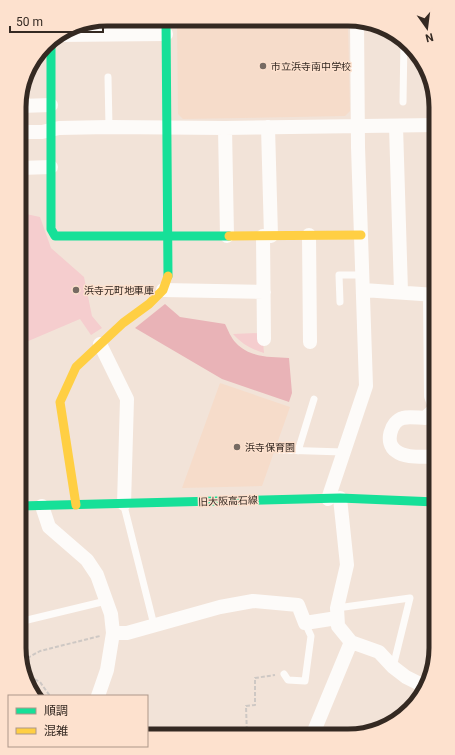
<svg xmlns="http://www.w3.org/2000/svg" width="455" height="755" viewBox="0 0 455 755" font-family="Roboto,'Noto Sans JP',sans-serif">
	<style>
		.built { fill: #f6dcca }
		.green { fill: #f5cdce }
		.forest { fill: #e9b3b7 }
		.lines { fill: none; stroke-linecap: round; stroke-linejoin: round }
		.path { stroke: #cec8c4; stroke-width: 2; stroke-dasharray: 4 2; stroke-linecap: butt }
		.lane { stroke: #fdfbf9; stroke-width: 7 }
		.street { stroke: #fdfbf9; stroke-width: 14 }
		.fast { stroke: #16e098; stroke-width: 9 }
		.slow { stroke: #ffcf43; stroke-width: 9 }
		.poi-dot { fill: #766a62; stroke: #fde1ce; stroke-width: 1.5 }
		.labels { text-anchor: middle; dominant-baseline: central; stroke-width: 3; stroke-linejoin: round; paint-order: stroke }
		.poi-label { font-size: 10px; fill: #342922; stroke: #fde1ce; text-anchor: start }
		.street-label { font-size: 10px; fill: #342922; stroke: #fde1ce }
		.rim { fill: none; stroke: #342922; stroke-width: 5 }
	</style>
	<rect width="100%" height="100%" fill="#f2e3d8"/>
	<path class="built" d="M177,19L348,21L350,111L345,116L183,119L178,114Z
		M220,383L290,407L262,486L182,488Z"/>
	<path class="green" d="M20,209L26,214L40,217L51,248L84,277L92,316L102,328L91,335L80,319L19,345Z
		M259,333L263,342L264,353C251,349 242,344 233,334Z"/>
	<path class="forest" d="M165,304L180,317L225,324C228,330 231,338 236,343C250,358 271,357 289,358L292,393L289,402L222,379L135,328Z"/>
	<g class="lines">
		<path class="path" d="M22,661L40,651L100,636
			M24,674L40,682L50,696
			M247,736L246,706L255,705V678L275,675"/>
		<path class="lane" d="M108,77L109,127
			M403,102L404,39
			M340,302L339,275H362
			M279,450L343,452
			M298,451L314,399
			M124,506L154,625
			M337,608L410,598L393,667
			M19,622L106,601
			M284,674L288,680L305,681L311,636L305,623"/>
		<path class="street" d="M58,35L166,34
			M20,106L51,105
			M396,126L401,292
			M268,127L271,236
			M225,128L227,236
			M20,132H42L59,128L109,127L225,128L436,125
			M20,168L51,167
			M309,235L310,342
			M263,236L264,339
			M163,290L264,292
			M363,290L436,295
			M430,294L431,396L436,409
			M100,344L127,399L124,504
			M435,409L425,418C419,418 409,416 403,418C391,421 384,443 396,451C406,459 424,456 436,457
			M340,498L347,565L337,608L338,626L351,642L379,652L393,667L406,677L424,686
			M328,499L366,386L358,147L357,21
			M42,506L49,527L87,560L97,575L111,614L113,633L107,670L98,696
			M113,633H127L220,607L253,601L298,605L305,623L337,618
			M312,736L351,642"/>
		<path class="fast" d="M166,19L168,276
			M51,40V229L55,236H229
			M19,506L340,498L436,502"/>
		<path class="slow" d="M229,236L361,235
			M76,505L60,402L76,367L123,323L149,304L163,290L168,276"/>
	</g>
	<g class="poi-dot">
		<circle cx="263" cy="66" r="4"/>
		<circle cx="76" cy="290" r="4"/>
		<circle cx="237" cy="447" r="4"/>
	</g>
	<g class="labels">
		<g class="poi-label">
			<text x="271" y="66">市立浜寺南中学校</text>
			<text x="84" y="290">浜寺元町地車庫</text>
			<text x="245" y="447">浜寺保育園</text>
		</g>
		<g class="street-label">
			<text transform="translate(228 501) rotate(-2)">旧大阪高石線</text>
		</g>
	</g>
	<path d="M0 0H455V755H0ZM107 26H348A81 81 0 0 1 429 107V648A81 81 0 0 1 348 729H107A81 81 0 0 1 26 648V107A81 81 0 0 1 107 26Z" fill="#fde1ce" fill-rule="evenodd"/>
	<path class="rim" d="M107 26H348A81 81 0 0 1 429 107V648A81 81 0 0 1 348 729H107A81 81 0 0 1 26 648V107A81 81 0 0 1 107 26Z"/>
	<rect x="8" y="695" width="140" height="52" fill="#fde1ce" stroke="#ad9789"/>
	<rect x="16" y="708" width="20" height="6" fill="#16e098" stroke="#ad9789"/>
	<text x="44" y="715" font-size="12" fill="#342922">順調</text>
	<rect x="16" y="728" width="20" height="6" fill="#ffcf43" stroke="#ad9789"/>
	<text x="44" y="735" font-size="12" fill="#342922">混雑</text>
	<g transform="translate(427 28) rotate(166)" stroke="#fde1ce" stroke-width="3" paint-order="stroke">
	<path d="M0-3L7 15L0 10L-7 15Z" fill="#342922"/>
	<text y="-6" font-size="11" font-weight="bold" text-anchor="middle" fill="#342922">N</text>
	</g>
	<path d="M10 26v6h93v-6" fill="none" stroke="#342922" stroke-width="2"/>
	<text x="16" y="26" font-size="12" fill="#342922" stroke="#fde1ce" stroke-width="3" paint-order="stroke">50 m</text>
</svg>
